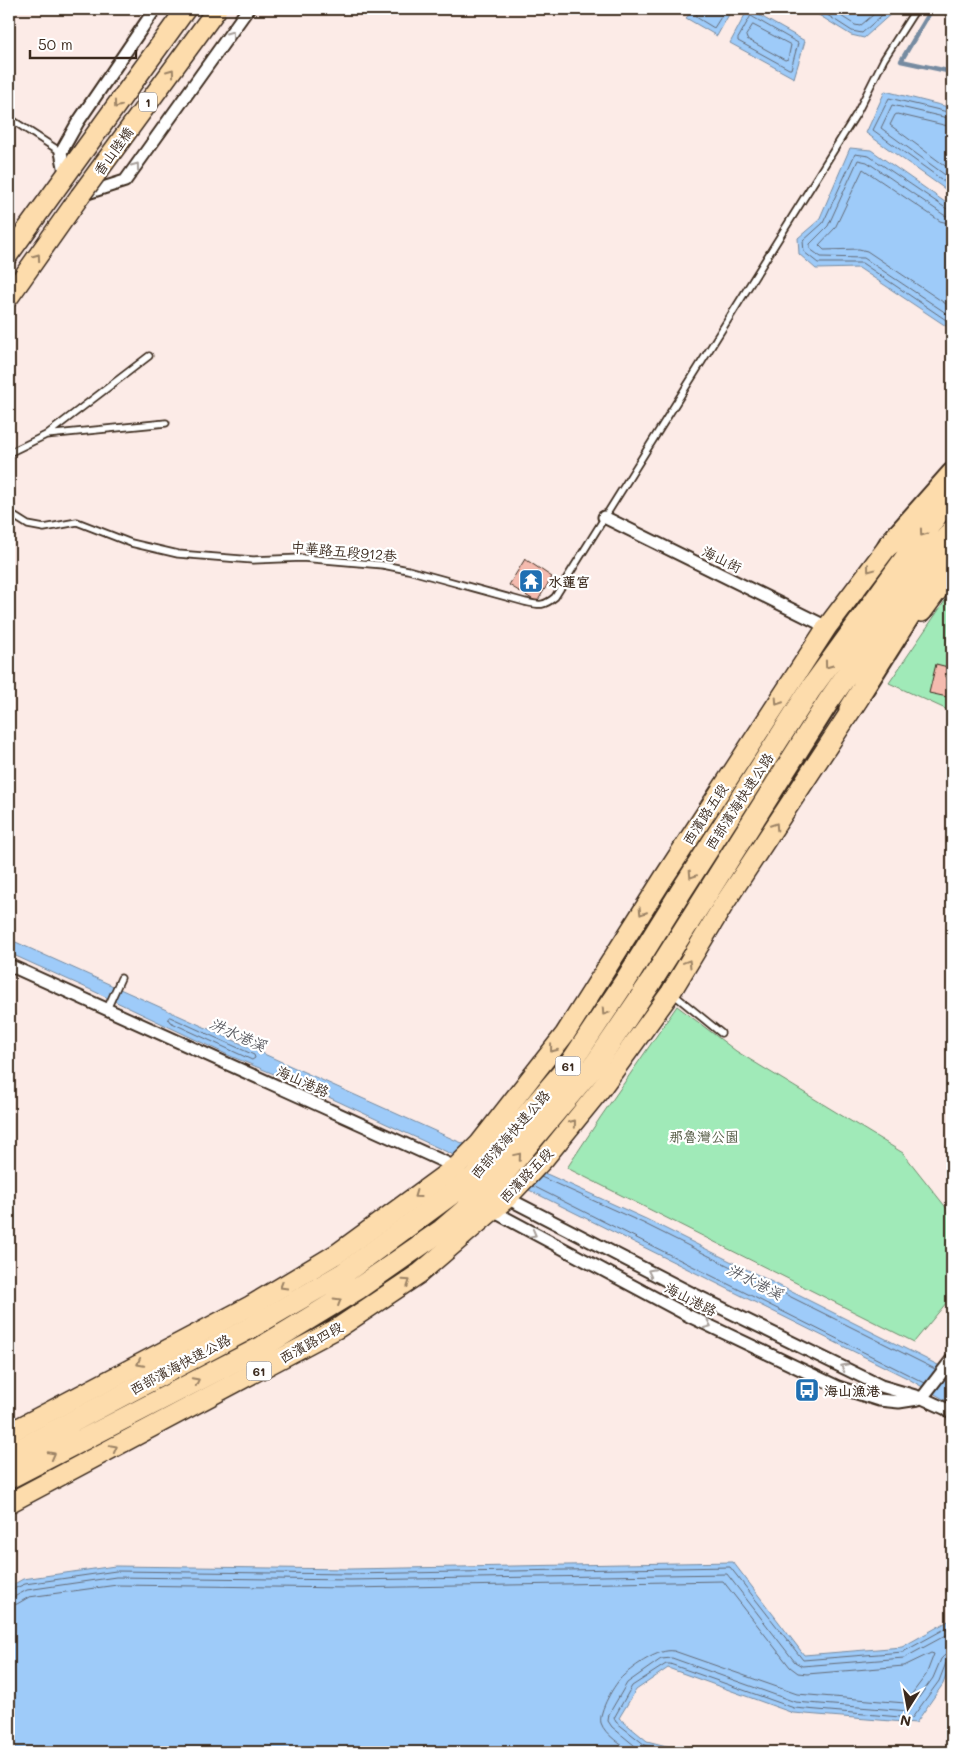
<svg xmlns="http://www.w3.org/2000/svg" width="961" height="1761" viewBox="0 0 961 1761" font-family="Mali,'LXGW WenKai TC',sans-serif">
	<style>
		.green { fill: #a0eab8; stroke: #6e8a6b }
		.water { fill: #9ecbf9; stroke: #768ba1 }
		.lines { fill: none; stroke-linecap: round; stroke-linejoin: round }
		.shore { stroke: #636a76; stroke-width: 1 }
		.stream { stroke: #768ba1; stroke-width: 4.5 }
		.building { fill: #f5bbaf; stroke: #3b2a1e }
		.lane-casing { stroke: #3b2a1e; stroke-width: 9 }
		.street-casing { stroke: #3b2a1e; stroke-width: 15 }
		.primary-casing { stroke: #3b2a1e; stroke-width: 22 }
		.highway-casing { stroke: #3b2a1e; stroke-width: 25 }
		.lane { stroke: #fff; stroke-width: 5.5 }
		.street { stroke: #fff; stroke-width: 11 }
		.primary { stroke: #fddcac; stroke-width: 19 }
		.highway { stroke: #fddcac; stroke-width: 21 }
		.primary-bridge-casing { stroke: #3b2a1e; stroke-width: 22; stroke-linecap: butt }
		.primary-bridge { stroke: #fddcac; stroke-width: 19 }
		.oneway { stroke: #a79f9a }
		.oneway2 { stroke: #9c8365 }
		.labels { text-anchor: middle; dominant-baseline: central; stroke-width: 4.5; stroke-linejoin: round; paint-order: stroke }
		.shield { fill: #fff; stroke: #766a62; stroke-width: 1 }
		.shield-label { font-size: 12px; font-weight: bold; fill: #3b2a1e }
		.street-label { font-size: 14px; fill: #3b2a1e; stroke: #fff }
		.poi-label { font-size: 14px; font-weight: bold; fill: #3b2a1e; stroke: #fff; text-anchor: start }
		.park-label { font-size: 14px; fill: #545a44; stroke: #fff }
		.water-label { font-size: 15px; font-style: italic; fill: #595a60; stroke: #fff }
	</style>
	<rect width="100%" height="100%" fill="#fcebe7"/>
	<filter id="ink" filterUnits="userSpaceOnUse"><feTurbulence type="fractalNoise" baseFrequency=".02" numOctaves="2"/><feDisplacementMap in="SourceGraphic" scale="10" xChannelSelector="R" yChannelSelector="G"/><feConvolveMatrix kernelMatrix="1 2 1 2 8 2 1 2 1" color-interpolation-filters="sRGB"/></filter>
	<g filter="url(#ink)">
		<path class="green" d="M951,592H952V712L889,683Z
			M677,1006L736,1051L903,1153L952,1215V1296L914,1342L567,1168L600,1118Z"/>
		<path class="water" d="M694,9H732L717,36L686,18Z
			M748,9L805,41L794,78L730,43Z
			M809,9H894L893,12L864,38L851,35Z
			M885,91L952,108V194L866,133Z
			M850,148L871,150L952,207V330L859,268L816,269L799,254L798,238L819,220Z
			M9,939L457,1141L549,1175L646,1219L952,1372V1404L907,1378L529,1190L322,1094L228,1055L89,989L9,953Z
			M733,1562L804,1655L902,1647L952,1619V1660L943,1684L916,1723L793,1713L668,1668L636,1690L619,1718L647,1741L690,1752H9V1587L23,1579L115,1566L350,1569Z"/>
		<g class="lines">
			<path class="shore" d="M697,9L696,17L714,28L726,9
				M818,9L852,31L862,33L889,9
				M830,9L855,25L860,26L880,9
				M751,16L798,43L791,69H789L738,41V39Z
				M753,25L791,45L788,59L785,60L747,39L746,36Z
				M952,113L889,98L873,130L952,187
				M952,119L892,105L881,128L952,180
				M952,127L897,114L895,115L890,125L952,171
				M952,210L947,209L869,156L855,154L823,223L803,241L804,252L818,263H862L952,324
				M952,217L944,215L867,162L858,160L828,226L810,244V249L821,257L864,258L952,317
				M952,224L940,221L863,169L835,228L819,245L824,250L859,249L867,251L952,308
				M170,1017L254,1055L255,1058L252,1060L170,1022L168,1019Z
				M541,1177L643,1223L935,1369
				M533,1186L925,1383
				M9,1591L25,1584L116,1571L350,1574L730,1567L803,1660L903,1652L952,1625
				M9,1598L14,1597L27,1590L116,1577L350,1580L727,1574L795,1662L802,1666L904,1658L952,1632
				M9,1605L17,1604L29,1597L117,1585L350,1588L723,1581L790,1667L798,1673L807,1674L904,1666L931,1653L934,1654L926,1675L905,1703L797,1694L674,1651C659,1648 634,1666 623,1676C615,1683 598,1712 601,1723C605,1735 622,1745 631,1752
				M646,1752L640,1750L612,1727L608,1721L609,1714L627,1683L661,1659L672,1658L795,1702L909,1711L933,1678L941,1659L945,1655L952,1654
				M671,1752L645,1745L616,1722L614,1718L632,1686L666,1664H670L794,1708L912,1718L939,1681L946,1663L952,1660"/>
			<path class="stream" d="M932,9L901,61L952,72"/>
		</g>
		<path class="building" d="M525,559L552,577L537,602L509,585Z
			M936,664L952,668V677L945,675V677L952,679V698L929,693Z"/>
		<g class="lines">
			<defs>
				<path id="lane" d="M9,118L61,152
					M46,435L149,356
					M9,453L46,435L166,423
					M9,513L28,525L44,528L77,522L131,543L178,554L253,560L302,558L383,565L408,570L525,602C539,605 543,607 555,597L857,113L884,59L916,9
					M672,993L721,1033
					M107,1009L121,978"/>
				<path id="street" d="M66,177L61,152L78,122L155,9
					M81,195L125,181L248,9
					M604,517L827,627
					M9,965L460,1169
					M503,1196L691,1293L881,1386L922,1398L946,1409L952,1414
					M489,1209L689,1316L838,1387L879,1400L899,1402L918,1399
					M922,1398L952,1359"/>
				<path id="primary" d="M9,254L186,9
					M9,297L80,196
					M922,612L952,571
					M9,1433L250,1306L338,1253L457,1166L479,1144L565,1034L663,879L827,627L898,533
					M9,1503L338,1328L420,1273L506,1199L544,1159L600,1090L671,992L724,904L860,697"/>
				<path id="highway" d="M889,545L952,474
					M850,709L950,551
					M9,1455L252,1327L344,1273L473,1178L570,1064L626,980L682,890L810,690L952,494
					M9,1478L262,1347L359,1288L442,1230L492,1187L594,1066L651,982L828,702L921,569L952,531"/>
			</defs>
			<use href="#lane" class="lane-casing"/>
			<use href="#street" class="street-casing"/>
			<use href="#primary" class="primary-casing"/>
			<use href="#highway" class="highway-casing"/>
			<use href="#lane" class="lane"/>
			<use href="#street" class="street"/>
			<use href="#primary" class="primary"/>
			<use href="#highway" class="highway"/>
			<defs>
				<path id="primary-bridge" d="M80,196L217,9"/>
			</defs>
			<use href="#primary-bridge" class="primary-bridge-casing"/>
			<use href="#primary-bridge" class="primary-bridge"/>
		</g>
		<defs><path id="oneway-chevron" d="M-2-3.5L2.5 0L-2 3.5" fill="none" stroke-width="1.6" stroke-linecap="round" stroke-linejoin="round" transform="scale(1.25)"/></defs>
		<g class="oneway">
			<use href="#oneway-chevron" transform="translate(231 34) rotate(-54)"/>
			<use href="#oneway-chevron" transform="translate(136 166) rotate(-54)"/>
			<use href="#oneway-chevron" transform="translate(533 1234) rotate(28)"/>
			<use href="#oneway-chevron" transform="translate(651 1272) rotate(-153)"/>
			<use href="#oneway-chevron" transform="translate(708 1325) rotate(25)"/>
			<use href="#oneway-chevron" transform="translate(844 1367) rotate(-154)"/>
		</g>
		<g class="oneway2">
			<use href="#oneway-chevron" transform="translate(171 72) rotate(-54)"/>
			<use href="#oneway-chevron" transform="translate(117 105) rotate(126)"/>
			<use href="#oneway-chevron" transform="translate(37 257) rotate(-55)"/>
			<use href="#oneway-chevron" transform="translate(923 533) rotate(126)"/>
			<use href="#oneway-chevron" transform="translate(870 569) rotate(127)"/>
			<use href="#oneway-chevron" transform="translate(828 665) rotate(126)"/>
			<use href="#oneway-chevron" transform="translate(778 702) rotate(123)"/>
			<use href="#oneway-chevron" transform="translate(775 826) rotate(-57)"/>
			<use href="#oneway-chevron" transform="translate(692 875) rotate(123)"/>
			<use href="#oneway-chevron" transform="translate(642 912) rotate(122)"/>
			<use href="#oneway-chevron" transform="translate(688 963) rotate(-59)"/>
			<use href="#oneway-chevron" transform="translate(605 1012) rotate(124)"/>
			<use href="#oneway-chevron" transform="translate(553 1049) rotate(128)"/>
			<use href="#oneway-chevron" transform="translate(573 1123) rotate(-51)"/>
			<use href="#oneway-chevron" transform="translate(518 1156) rotate(-50)"/>
			<use href="#oneway-chevron" transform="translate(417 1195) rotate(144)"/>
			<use href="#oneway-chevron" transform="translate(407 1282) rotate(-34)"/>
			<use href="#oneway-chevron" transform="translate(283 1286) rotate(149)"/>
			<use href="#oneway-chevron" transform="translate(338 1301) rotate(-31)"/>
			<use href="#oneway-chevron" transform="translate(140 1363) rotate(152)"/>
			<use href="#oneway-chevron" transform="translate(196 1381) rotate(-27)"/>
			<use href="#oneway-chevron" transform="translate(114 1448) rotate(-28)"/>
			<use href="#oneway-chevron" transform="translate(52 1455) rotate(-28)"/>
		</g>
	</g>
	<defs>
		<symbol id="temple-square" viewBox="-11 -11 22 22"><rect x="-9" y="-9" width="18" height="18" rx="4" fill="#1f6fb2" stroke="#fff"/><path d="M0-6L5-2H3V0L6.5 2.5H4V6H1.5V3h-3V6H-4V2.5H-6.5L-3 0V-2H-5Z" fill="#fff"/></symbol>
		<symbol id="bus-square" viewBox="-11 -11 22 22"><rect x="-9" y="-9" width="18" height="18" rx="4" fill="#1f6fb2" stroke="#fff"/><path d="M-5-6H5V4H4V6H2V4H-2V6H-4V4H-5ZM-3.5-4V0h7V-4ZM-3.5 1.2v1.5H-2V1.2ZM2 1.2v1.5H3.5V1.2Z" fill="#fff"/></symbol>
	</defs>
	<g fill-rule="evenodd">
		<use href="#temple-square" x="517" y="567" width="28" height="28"/>
		<use href="#bus-square" x="793" y="1376" width="28" height="28"/>
	</g>
	<g class="labels">
		<g class="shield">
			<rect x="139" y="92.5" width="18" height="19" rx="4"/>
			<rect x="555.5" y="1056.5" width="25" height="19" rx="4"/>
			<rect x="246.5" y="1361.5" width="25" height="19" rx="4"/>
		</g>
		<g class="shield-label">
			<text x="148" y="102">1</text>
			<text x="568" y="1066">61</text>
			<text x="259" y="1371">61</text>
		</g>
		<g class="street-label">
			<text transform="translate(113 151) rotate(-54)">香山陸橋</text>
			<text transform="translate(344 551) rotate(5)">中華路五段912巷</text>
			<text transform="translate(722 559) rotate(26)">海山街</text>
			<text transform="translate(739 801) rotate(-57)">西部濱海快速公路</text>
			<text transform="translate(705 814) rotate(-57)">西濱路五段</text>
			<text transform="translate(303 1081) rotate(24)">海山港路</text>
			<text transform="translate(510 1134) rotate(-49)">西部濱海快速公路</text>
			<text transform="translate(526 1175) rotate(-46)">西濱路五段</text>
			<text transform="translate(691 1299) rotate(27)">海山港路</text>
			<text transform="translate(311 1342) rotate(-29)">西濱路四段</text>
			<text transform="translate(180 1364) rotate(-28)">西部濱海快速公路</text>
		</g>
		<g class="poi-label">
			<text x="548" y="581">水蓮宮</text>
			<text x="824" y="1390">海山漁港</text>
		</g>
		<g class="park-label">
			<text x="704" y="1136">那魯灣公園</text>
		</g>
		<g class="water-label">
			<text transform="translate(238 1034) rotate(24)">汫水港溪</text>
			<text transform="translate(755 1281) rotate(27)">汫水港溪</text>
		</g>
	</g>
	<rect width="961" height="1761" fill="none" stroke="#fff" stroke-width="30"/>
	<rect x="15" y="15" width="931" height="1731" fill="none" stroke="#3b2a1e" stroke-width="2" filter="url(#ink)"/>
	<g transform="translate(908 1708) rotate(191)" stroke="#ffffff" stroke-width="4" paint-order="stroke">
	<path d="M0-4L9 19L0 12L-9 19Z" fill="#3b2a1e"/>
	<text y="-8" font-size="14" font-weight="bold" text-anchor="middle" fill="#3b2a1e">N</text>
	</g>
	<path d="M30 50v8h106v-8" fill="none" stroke="#3b2a1e" stroke-width="2.5"/>
	<text x="38" y="50" font-size="15" fill="#3b2a1e" stroke="#ffffff" stroke-width="4" paint-order="stroke">50 m</text>
</svg>
